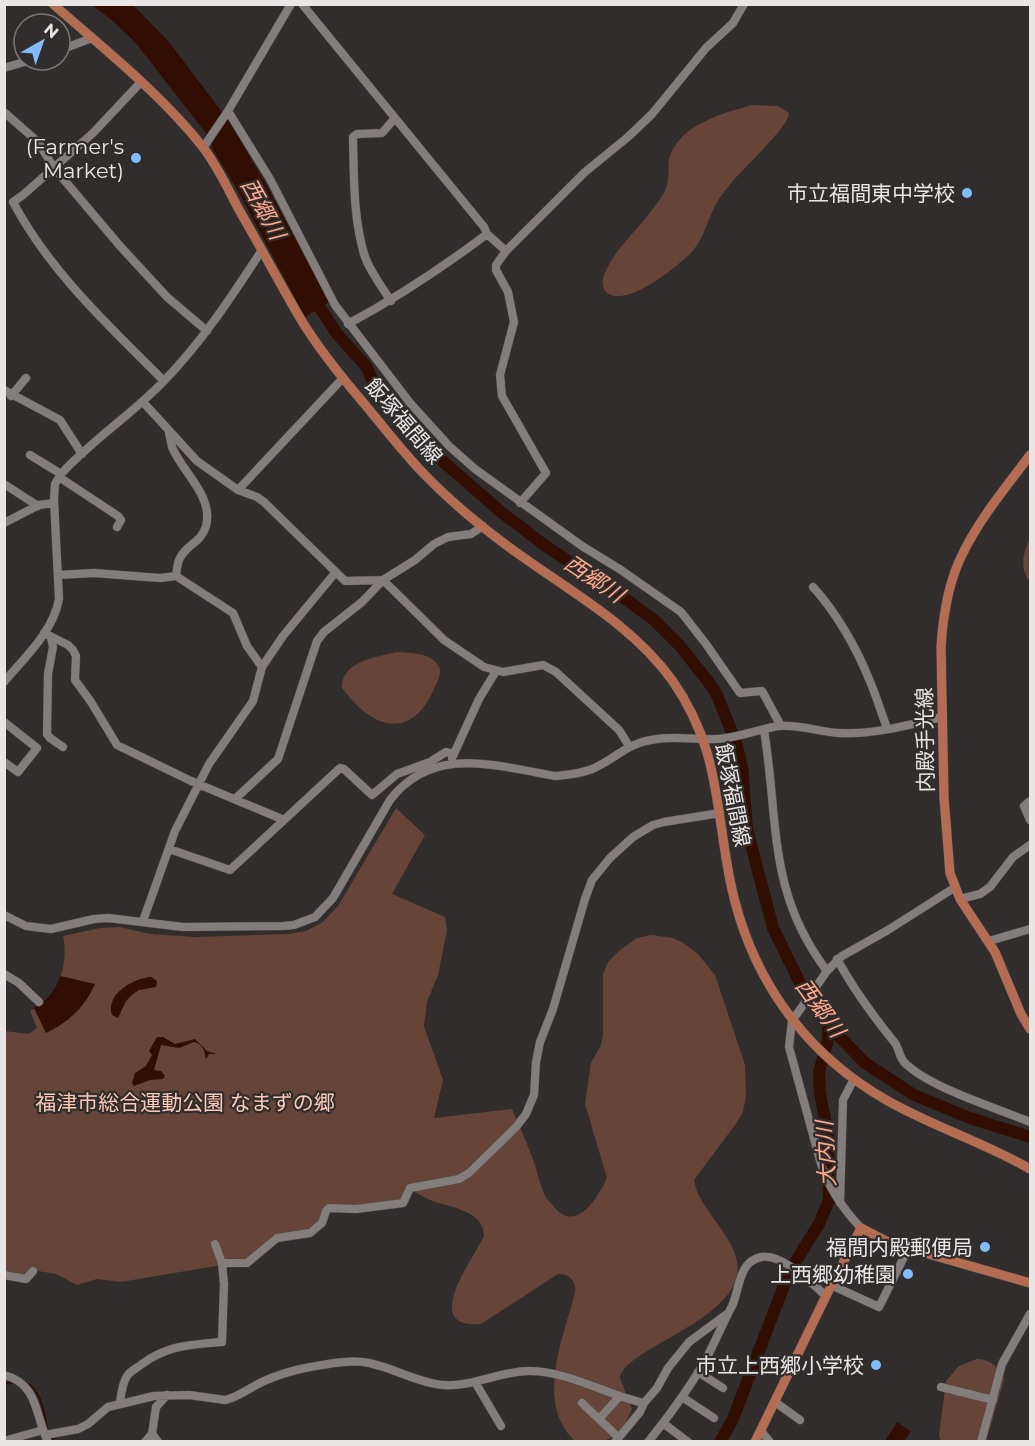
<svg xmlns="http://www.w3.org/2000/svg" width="1035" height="1446" viewBox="0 0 1035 1446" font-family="Montserrat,'Noto Sans JP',sans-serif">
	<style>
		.green { fill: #664438 }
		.water { fill: #320d02 }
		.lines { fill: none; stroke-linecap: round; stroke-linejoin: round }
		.stream { stroke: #320d02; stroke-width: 2 }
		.river { stroke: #320d02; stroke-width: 12 }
		.minor-casing { stroke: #4f4b4a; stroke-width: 9 }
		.major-casing { stroke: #4f4b4a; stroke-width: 10 }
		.minor { stroke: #837e7c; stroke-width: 8 }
		.major { stroke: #b46d53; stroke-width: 9 }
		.poi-dot { fill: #81bdfa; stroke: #312d2c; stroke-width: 2 }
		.labels { text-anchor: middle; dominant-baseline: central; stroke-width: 4.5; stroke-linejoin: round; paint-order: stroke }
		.poi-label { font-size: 21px; fill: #e9e6e5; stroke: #312d2c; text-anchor: end }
		.street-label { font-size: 21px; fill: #e9e6e5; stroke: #312d2c }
		.park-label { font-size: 21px; fill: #fdc8b5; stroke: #312d2c }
		.water-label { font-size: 22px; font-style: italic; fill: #ffa88a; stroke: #312d2c }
	</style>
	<rect width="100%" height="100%" fill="#312d2c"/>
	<path class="green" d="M752,105L778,106L789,113C789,127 743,168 732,182C726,189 720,197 716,204C707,221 703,242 688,256C673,269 626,309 606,292C602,288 602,280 604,275C614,249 639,229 655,206C662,197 667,190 668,178C669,172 668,166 669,160C678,124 722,114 752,105Z
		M1030,538V582C1019,568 1023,553 1030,538Z
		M397,652C410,653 432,652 439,667C442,674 437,682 434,689C419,724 392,736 361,709C354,703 348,695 342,688C341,661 377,657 397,652Z
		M396,808L425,835L392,894L445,917L447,930L438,975L427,1002L424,1026L443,1080L434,1118L512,1109C519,1125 526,1141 532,1157C537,1169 539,1182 544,1193C546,1199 551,1203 555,1208C577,1233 598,1197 607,1178L585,1104L591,1063L601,1045L603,1036V974L608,962L620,950L637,938L651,935L673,938L682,942L698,954L715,975L745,1065L746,1096L743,1112L735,1125L694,1180C699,1214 747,1243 736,1279C722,1325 624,1350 620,1378L632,1409L623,1428L611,1438L604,1441H575C534,1403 564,1337 575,1292C577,1281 569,1273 558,1274L481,1324C419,1329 474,1258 484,1236C484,1212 453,1207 435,1202C427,1199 420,1195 413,1191L407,1205L391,1208L330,1211L320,1230L301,1238H285L276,1241L257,1259L121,1282L97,1279L77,1285L56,1274L32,1270L26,1276L5,1272V1031L29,1034L37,1028L30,1011C35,1008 42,1005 46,1001C62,987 68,956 63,936L100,928L120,927L150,934L196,937L288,934L306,931L323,922L338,906Z
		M977,1359C989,1359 1002,1368 1004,1380L986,1441H941L939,1435L946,1381L959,1366Z"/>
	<path class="water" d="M92,5H133L169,42L228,120L266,184L329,302L305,317L237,189L212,148V141L135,42L114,22Z
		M60,976L95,984C84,1008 69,1022 46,1033L34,1008C47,1000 56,991 60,976Z
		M151,977L157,981L156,987L139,990L132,995L126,1001L118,1018L112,1015C105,995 133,978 151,977Z
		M157,1037H163L175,1044L195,1039L207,1051L217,1054H209L206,1059C205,1052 203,1044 194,1042L179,1048L161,1045L154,1070L161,1071L165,1076L163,1079L150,1080L134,1086L132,1083L135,1073L146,1066L152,1055L149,1051Z
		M897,1422L911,1431L904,1441H885Z"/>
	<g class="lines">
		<path class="stream" d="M22,1381C41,1386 44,1413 47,1429
			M4,1384L14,1382
			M53,1442L51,1439L59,1436"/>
		<path class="river" d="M311,294L337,334L366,366L380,397L414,436L501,512L547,547L627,600L654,620L680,646L707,680L716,693L736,742L742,767L747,829L773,928L800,983L828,1025L865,1063L914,1095L970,1118L1030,1137
			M720,1442L733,1419L789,1272L819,1224L829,1200L828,1135L820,1093L819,1072L828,1040V1025"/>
		<defs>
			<path id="minor" d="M302,4L484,227L487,234L506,251
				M60,50L92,38
				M4,68L31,60
				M141,82L93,133L23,195L13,202C50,272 109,326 164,381
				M228,111L270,179L335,305L410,403L449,446L475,469L582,546L621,570L681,612L706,644L740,693L762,691L781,726
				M4,112L38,142L54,168L120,246L167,297L207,331
				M203,148L228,111L291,4
				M391,301C382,287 371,273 365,257C353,219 354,177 353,137L357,134L382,133L395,118
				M348,324C398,297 442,268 487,234
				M4,390L60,420L82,454
				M11,396L26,378
				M143,402L197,461L238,490L257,497L264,502L345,581L383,580L444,640L484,667L503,672L543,665L556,672L619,730L629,746
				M169,433C170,437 171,442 172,447C182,472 214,496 206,526C202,542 186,545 180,558C177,563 177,570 176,576
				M30,455L61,474
				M59,477L118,516L121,520L117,527
				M4,484L38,506
				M238,490L343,378
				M520,503L546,473L502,396L500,375L514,322L508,292L496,270V265L506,251L585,172L628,137L652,114L706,48L733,23L744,4
				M4,523L39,505L54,503
				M58,575L94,573L160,578L176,576L233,613L247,646L262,667
				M813,587C836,612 856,647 869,679C876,695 881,712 887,728
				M44,633L68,645L73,650L76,656L75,680L91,702L117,745L191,781L284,820L340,768L344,769L372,795L397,774L430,762L446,752L454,754
				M51,638L53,647L48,674L47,734L50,738L63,747
				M4,682C25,657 53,632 59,599L54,500L55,484L61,474C92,440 131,415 163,382C202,342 232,296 262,250
				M4,722L37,748L18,772L4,762
				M764,730C779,821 767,892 827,971
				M452,758L479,699L496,671
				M235,799L278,759L317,641L324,632L362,602L383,580L415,560L434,544L448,537L471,534L483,526
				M1030,801L1024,806L1030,820
				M169,849L230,870L284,820
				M960,899L980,894L990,887L1013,857L1030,845
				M4,915L26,926L51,929L94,919L108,918L183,927L283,926L294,925L315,917L333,898L390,800C433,744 496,766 556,776C568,775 580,774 592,769C618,758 625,743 657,739C677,736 697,740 717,739C738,738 758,729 779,726C799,724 819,732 839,733C873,735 909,725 942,717
				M143,921L175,831L209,764L253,701L262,667L283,636L335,573
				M989,941L1030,929
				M837,959C854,990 873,1016 895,1043C899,1049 900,1059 905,1063C930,1088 997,1108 1030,1122
				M4,974L19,983L39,1002
				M840,1203L843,1100L854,1079
				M861,1228C843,1209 829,1189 821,1164L789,1047L792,1021L827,971L842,956L888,930L954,888
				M222,1263H247L277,1238L310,1233L322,1223L326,1211L329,1208L356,1209L403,1203L410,1188L459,1179L469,1173L516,1127L526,1114L534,1095L536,1062L540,1042L553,1009L585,899L592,880L610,858L633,837L653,825L664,822L720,813
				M4,1275L26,1279L33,1271
				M831,1285L879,1307L908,1249
				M698,1372L723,1388
				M4,1375C39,1384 35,1416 48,1442
				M475,1382L501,1426
				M941,1387L993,1400
				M682,1397L714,1418
				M775,1402L800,1420
				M120,1403C121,1394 122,1384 127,1376C130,1371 137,1368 142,1364C168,1345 190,1345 222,1342L224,1284L222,1263L215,1244
				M582,1403L618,1437
				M599,1419L619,1397
				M663,1423L688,1442
				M761,1431L770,1442
				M152,1434L158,1442
				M45,1435L78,1429L88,1424L108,1407L154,1396L189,1395L225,1400C239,1397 249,1388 262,1382C277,1375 294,1370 310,1367C327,1364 352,1359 369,1363C394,1368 418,1383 444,1385C473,1387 500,1371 529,1371C569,1371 606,1395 644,1403
				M4,1441L43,1430
				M145,1442L152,1434L156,1407L167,1395
				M615,1442L640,1412L644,1403L657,1388L668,1368L689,1342L727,1314
				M648,1442C669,1416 689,1389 706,1359C715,1342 723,1323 732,1306C740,1289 738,1262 761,1257C781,1253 812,1283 826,1296
				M981,1442L1002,1364L1030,1314"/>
			<path id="major" d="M53,4C104,49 160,93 202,146C217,165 227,187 238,208C259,244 279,282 300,318C319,350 343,379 367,407C385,429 403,452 423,473C452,503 486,531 520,555C573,593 633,626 672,680C718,746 715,800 729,875C747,972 801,1052 888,1101C934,1127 985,1143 1030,1169
				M1030,455C1007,486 980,518 963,553C948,582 943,615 941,647L944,798L950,873L960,899L995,952L1021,1014L1030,1029
				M755,1442L826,1296L861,1228L890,1243L1030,1283"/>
		</defs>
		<use href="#minor" class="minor-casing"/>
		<use href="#major" class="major-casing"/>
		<use href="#minor" class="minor"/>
		<use href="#major" class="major"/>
	</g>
	<g class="poi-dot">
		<circle cx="136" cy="158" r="6"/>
		<circle cx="967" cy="193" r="6"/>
		<circle cx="985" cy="1247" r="6"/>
		<circle cx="908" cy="1274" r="6"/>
		<circle cx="876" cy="1365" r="6"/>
	</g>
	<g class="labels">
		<g class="poi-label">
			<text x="124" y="146">(Farmer's<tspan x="124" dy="24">Market)</tspan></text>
			<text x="955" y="193">市立福間東中学校</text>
			<text x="973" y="1247">福間内殿郵便局</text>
			<text x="896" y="1274">上西郷幼稚園</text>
			<text x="864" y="1365">市立上西郷小学校</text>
		</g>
		<g class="street-label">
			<text transform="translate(404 421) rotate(49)">飯塚福間線</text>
			<text transform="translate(925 740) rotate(-91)">内殿手光線</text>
			<text transform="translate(733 795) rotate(79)">飯塚福間線</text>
		</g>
		<g class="park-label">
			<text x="185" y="1102">福津市総合運動公園 なまずの郷</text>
		</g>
		<g class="water-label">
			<text transform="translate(263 209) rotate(61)">西郷川</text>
			<text transform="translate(594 579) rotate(34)">西郷川</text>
			<text transform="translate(820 1008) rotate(54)">西郷川</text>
			<text transform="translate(826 1154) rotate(-93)">大内川</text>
		</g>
	</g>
	<rect width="1035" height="1446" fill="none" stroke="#e9e6e5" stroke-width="12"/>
	<g transform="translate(42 42) rotate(40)"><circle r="28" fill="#312d2c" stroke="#7b7776" stroke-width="1.5"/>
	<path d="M0-4.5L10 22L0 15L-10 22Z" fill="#81bdfa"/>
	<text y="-9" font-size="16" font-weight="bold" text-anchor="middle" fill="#e9e6e5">N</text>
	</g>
</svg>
